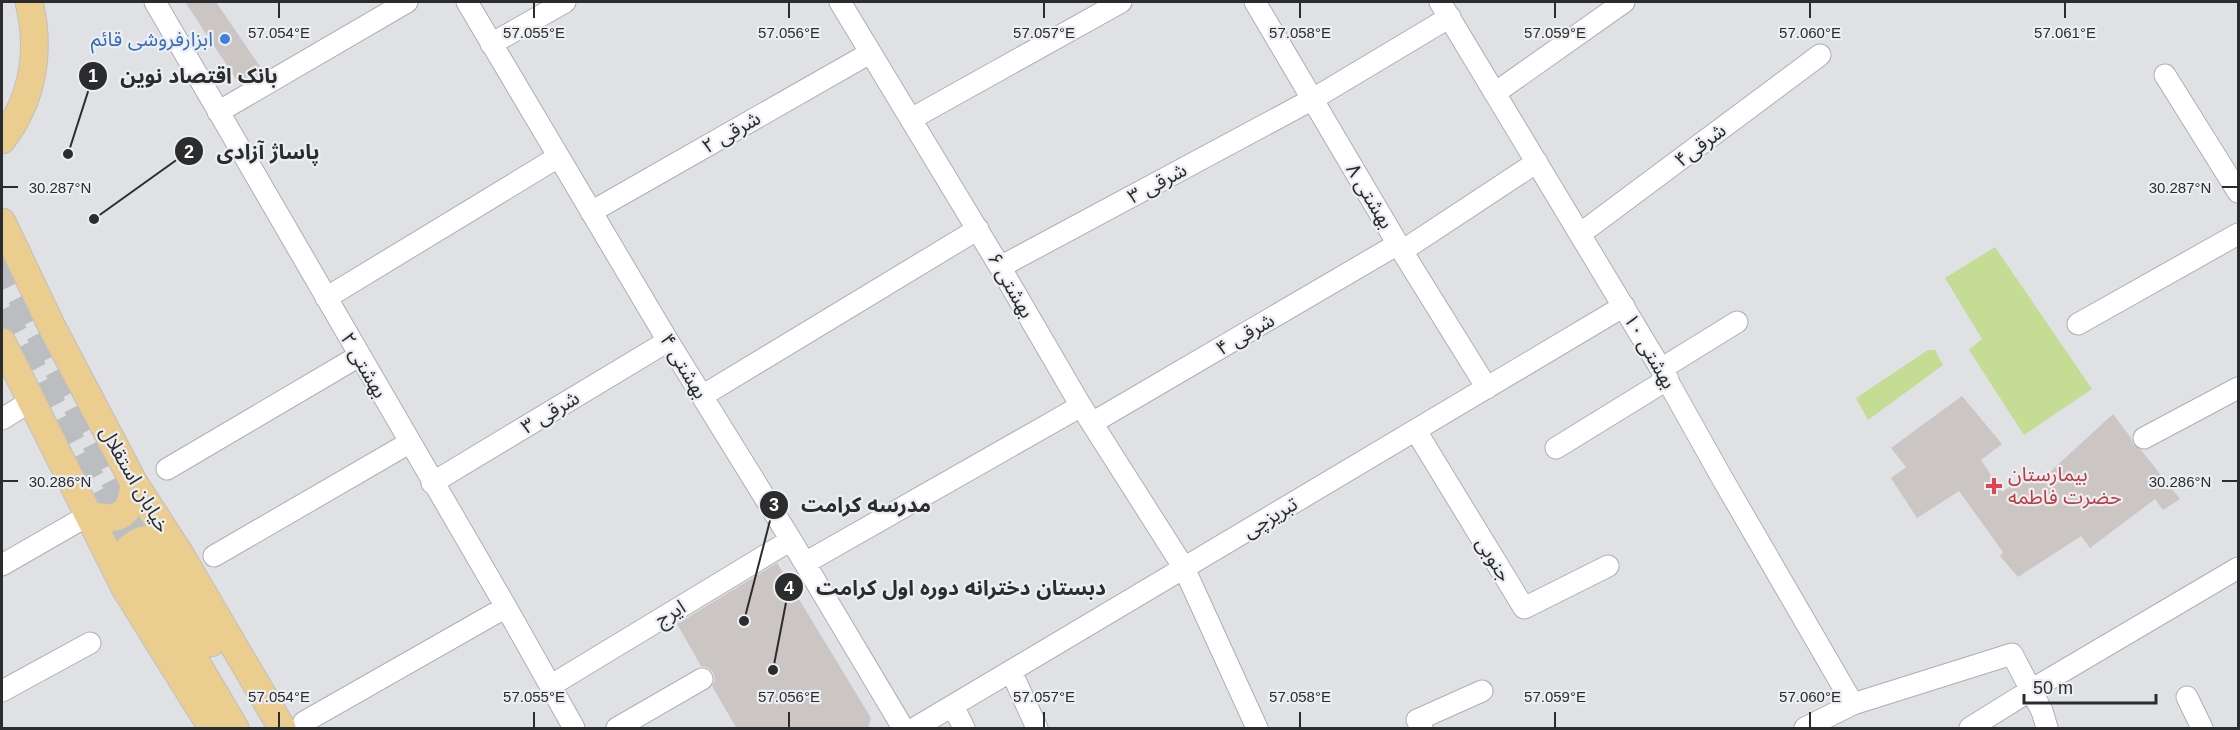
<svg xmlns="http://www.w3.org/2000/svg" width="2240" height="730" viewBox="0 0 2240 730" font-family="Arial,'Noto Sans Arabic',sans-serif">
	<style>
		.green { fill: #c5dc94 }
		.building { fill: #cbc5c4 }
		.lines { fill: none; stroke-linecap: round; stroke-linejoin: round }
		.major-tunnel { stroke: #bbbdc0; stroke-width: 27; stroke-dasharray: 27 14; stroke-linecap: butt }
		.minor-casing { stroke: #aeafb3; stroke-width: 23 }
		.major-casing { stroke: #bfc0c0; stroke-width: 29 }
		.minor { stroke: #fff; stroke-width: 21 }
		.major { stroke: #ebcd90; stroke-width: 27 }
		.ticks { fill: none; stroke: #2b2c2d; stroke-width: 2 }
		.shop-dot { fill: #3f7fe0; stroke: #edeef2; stroke-width: 2 }
		.health-dot { fill: #e0444e; stroke: #edeef2; stroke-width: 2 }
		.labels { text-anchor: middle; dominant-baseline: central; stroke-width: 4.5; stroke-linejoin: round; paint-order: stroke }
		.shop-label { font-size: 20px; fill: #366cbe; stroke: #edeef2; text-anchor: end }
		.street-label { font-size: 20px; fill: #2b2c2d; stroke: #edeef2 }
		.health-label { font-size: 20px; fill: #be3a42; stroke: #edeef2; text-anchor: start }
		.ticks-label { font-size: 15px; text-anchor: middle; fill: #2b2c2d; stroke: #edeef2; stroke-width: 4.5; stroke-linejoin: round; paint-order: stroke }
		.leader { fill: none; stroke: #2b2c2d; stroke-width: 2 }
		.callout-dot { fill: #2b2c2d; stroke: #edeef2; stroke-width: 2 }
		.mark-label { font-size: 18px; text-anchor: middle; font-weight: bold; fill: #fff }
		.callout-label { font-size: 21px; text-anchor: middle; font-weight: bold; fill: #2b2c2d; stroke: #edeef2; stroke-width: 4.5; stroke-linejoin: round; paint-order: stroke }
	</style>
	<rect width="100%" height="100%" fill="#dfe1e5"/>
	<path class="green" d="M1995,247L2092,389L2024,435L1969,350L1982,339L1945,278Z
		M1928,350H1935L1943,365L1868,420L1856,398Z"/>
	<path class="building" d="M185,2H216L263,71L240,85Z
		M1962,396L2002,444L1981,460L2002,492L2031,471L2038,483L2113,414L2131,438L2133,444L2141,450L2180,499L2163,510L2155,499L2090,548L2081,536L2018,577L2000,556L2003,552L1959,491L1917,518L1891,478L1906,467L1891,448Z
		M777,563L871,718L868,729H737L712,686L715,680L713,672L708,668L701,666L677,624Z"/>
	<g class="lines">
		<path class="major-tunnel" d="M2,260L132,515L156,553
			M2,310L114,522L139,565"/>
		<defs>
			<path id="minor" d="M155,2L506,607L574,728
				M467,2L668,341L791,540L903,728
				M840,2L1000,267L1081,406L1184,568L1257,728
				M1255,2L1402,251L1487,388
				M1440,2L1661,369L1722,478L1853,704
				M491,44L565,2
				M2165,75L2238,192
				M1495,93L1624,2
				M218,112L407,2
				M911,119L1121,2
				M591,212L870,53
				M1580,234L1820,55
				M1402,251L1537,162
				M1000,267L1313,99L1450,17
				M326,298L558,157
				M2078,324L2238,234
				M1661,369L1737,322
				M702,396L978,229
				M2,419L31,401
				M1092,423L1398,244
				M1416,431L1524,608L1608,566
				M2144,438L2238,388
				M1556,448L1668,379
				M167,469L359,356
				M432,483L668,341
				M214,556L409,443
				M805,563L1081,406
				M2,565L89,515
				M1011,671L1037,728
				M550,686L791,540
				M2,691L90,643
				M2187,697L2202,728
				M953,706L964,728
				M304,722L506,607
				M617,728L702,679
				M915,728L1624,306
				M1422,728L1417,720L1482,691
				M1805,728L1853,704L2012,654L2042,711L2047,728
				M1970,728L2031,690L2238,568"/>
			<path id="major" d="M2,140C33,99 41,51 29,2
				M2,222L52,327L134,483L180,554L282,728
				M2,342L125,588L212,728
				M89,515C120,522 131,516 134,483
				M156,553L211,643
				M139,565L235,728
				M122,582C113,547 149,526 176,549"/>
		</defs>
		<use href="#minor" class="minor-casing"/>
		<use href="#major" class="major-casing"/>
		<use href="#minor" class="minor"/>
		<use href="#major" class="major"/>
	</g>
	<path class="ticks" d="M279,3V18M534,3V18M789,3V18M1044,3V18M1300,3V18M1555,3V18M1810,3V18M2065,3V18M3,187H18M2222,187H2237M3,481H18M2222,481H2237M279,712V727M534,712V727M789,712V727M1044,712V727M1300,712V727M1555,712V727M1810,712V727"/>
	<circle class="shop-dot" cx="225" cy="39" r="6"/>
	<path class="health-dot" d="M1991 477h6v6h6v6h-6v6h-6v-6h-6v-6h6z"/>
	<g class="labels">
		<g class="shop-label">
			<text x="213" y="39">ابزارفروشی قائم</text>
		</g>
		<g class="street-label">
			<text transform="translate(731 132) rotate(-30)">شرقی ۲</text>
			<text transform="translate(1700 145) rotate(-37)">شرقی۴</text>
			<text transform="translate(1157 183) rotate(-28)">شرقی ۳</text>
			<text transform="translate(1370 196) rotate(59)">بهشتی ۸</text>
			<text transform="translate(1011 285) rotate(60)">بهشتی ۶</text>
			<text transform="translate(1245 334) rotate(-30)">شرقی ۴</text>
			<text transform="translate(1650 351) rotate(60)">بهشتی ۱۰</text>
			<text transform="translate(364 365) rotate(60)">بهشتی ۲</text>
			<text transform="translate(684 366) rotate(59)">بهشتی ۴</text>
			<text transform="translate(550 412) rotate(-31)">۳ شرقی</text>
			<text transform="translate(135 479) rotate(60)">خیابان استقلال</text>
			<text transform="translate(1270 517) rotate(-31)">تبریزچی</text>
			<text transform="translate(1494 559) rotate(58)">جنوبی</text>
			<text transform="translate(670 613) rotate(-31)">ایرج</text>
		</g>
		<g class="health-label">
			<text x="2008" y="474">بیمارستان<tspan x="2008" dy="23">حضرت فاطمه</tspan></text>
		</g>
	</g>
	<g class="ticks-label">
		<text x="279" y="38">57.054°E</text>
		<text x="534" y="38">57.055°E</text>
		<text x="789" y="38">57.056°E</text>
		<text x="1044" y="38">57.057°E</text>
		<text x="1300" y="38">57.058°E</text>
		<text x="1555" y="38">57.059°E</text>
		<text x="1810" y="38">57.060°E</text>
		<text x="2065" y="38">57.061°E</text>
		<text x="60" y="193">30.287°N</text>
		<text x="2180" y="193">30.287°N</text>
		<text x="60" y="487">30.286°N</text>
		<text x="2180" y="487">30.286°N</text>
		<text x="279" y="702">57.054°E</text>
		<text x="534" y="702">57.055°E</text>
		<text x="789" y="702">57.056°E</text>
		<text x="1044" y="702">57.057°E</text>
		<text x="1300" y="702">57.058°E</text>
		<text x="1555" y="702">57.059°E</text>
		<text x="1810" y="702">57.060°E</text>
	</g>
	<path class="leader" d="M68 154L93 76M94 219L189 151M744 621L774 505M773 670L789 587"/>
	<g class="callout-dot">
		<circle cx="68" cy="154" r="6"/>
		<circle cx="94" cy="219" r="6"/>
		<circle cx="744" cy="621" r="6"/>
		<circle cx="773" cy="670" r="6"/>
		<circle cx="93" cy="76" r="15"/>
		<circle cx="189" cy="151" r="15"/>
		<circle cx="774" cy="505" r="15"/>
		<circle cx="789" cy="587" r="15"/>
	</g>
	<g class="mark-label">
		<text x="93" y="82">1</text>
		<text x="189" y="158">2</text>
		<text x="774" y="511">3</text>
		<text x="789" y="594">4</text>
	</g>
	<g class="callout-label">
		<text x="199" y="83">بانک اقتصاد نوین</text>
		<text x="268" y="159">پاساژ آزادی</text>
		<text x="866" y="512">مدرسه کرامت</text>
		<text x="961" y="595">دبستان دخترانه دوره اول کرامت</text>
	</g>
	<rect width="2240" height="730" fill="none" stroke="#2b2c2d" stroke-width="6"/>
	<path d="M2024 694v9h132v-9" fill="none" stroke="#2b2c2d" stroke-width="3"/>
	<text x="2033" y="694" font-size="18" fill="#2b2c2d" stroke="#edeef2" stroke-width="4.5" paint-order="stroke">50 m</text>
</svg>
